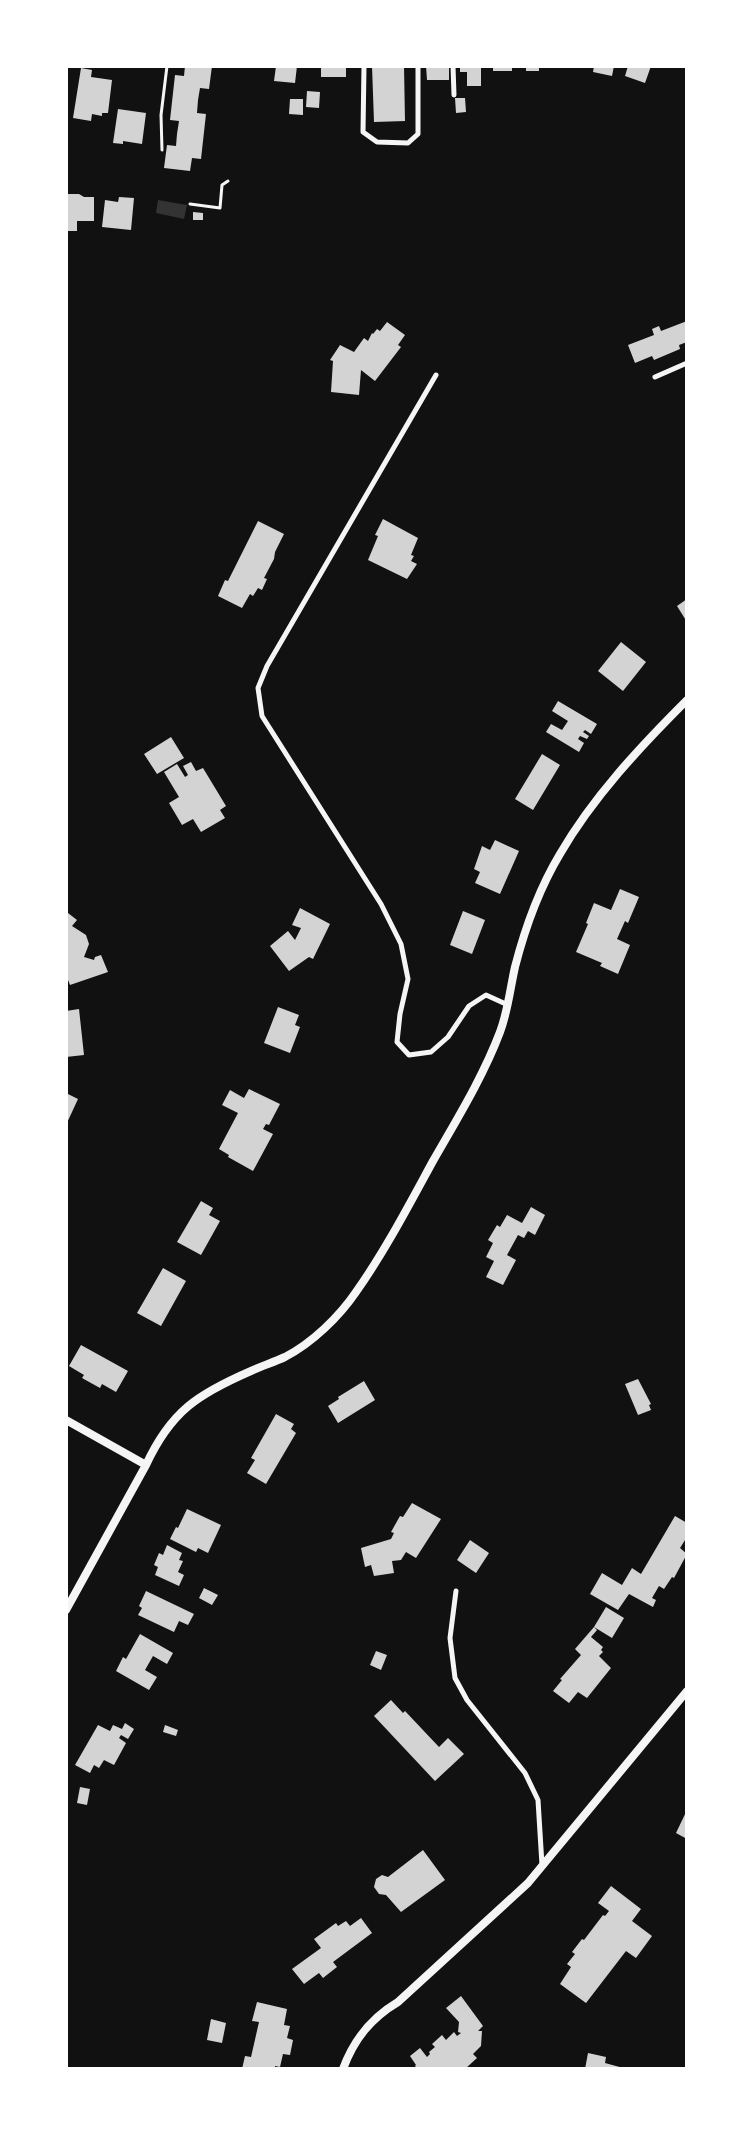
<svg xmlns="http://www.w3.org/2000/svg" width="753" height="2135" viewBox="0 0 753 2135" font-family="Manrope,sans-serif">
	<style>
		.water { fill: #333 }
		.building { fill: #d3d3d3 }
		.lines { fill: none; stroke-linecap: round; stroke-linejoin: round }
		.path { stroke: #f5f5f5; stroke-width: 3 }
		.service { stroke: #f5f5f5; stroke-width: 5 }
		.minor { stroke: #f5f5f5; stroke-width: 8 }
	</style>
	<rect width="100%" height="100%" fill="#111"/>
	<path class="water" d="M158,200L187,205L184,219L156,213Z"/>
	<path class="building" d="M185,66H212L209,89L200,88L198,100L197,113L206,114L201,159L192,158L190,171L164,168L167,145L176,146L177,134L179,121L170,120L175,75L184,76Z
		M276,66H297L295,83L274,81Z
		M321,66H346V77H321Z
		M372,66H404L405,121L374,122Z
		M426,66H449V80H427Z
		M460,66H481V86H467V72H460Z
		M493,66H512V71H493Z
		M526,66H539V71H526Z
		M594,66H614L612,76L593,72Z
		M628,66H651L645,83L625,76Z
		M81,68L92,70L91,77L112,80L108,113H102V116L92,114L91,121L73,118Z
		M307,91L320,92L319,108L306,107Z
		M455,98H465L466,112L456,113Z
		M290,99H303V115L289,114Z
		M118,109L146,113L142,144L123,141V144L113,143Z
		M66,194H79L84,197H94V221H77V231H66Z
		M119,197L134,198L131,230L102,227L105,200L118,202Z
		M193,212L203,213V220H193Z
		M687,321V342L679,345L680,349L654,360L652,356L635,363L628,345L654,335L652,329L659,326L661,331Z
		M387,322L405,335L398,345L401,347L375,381L361,370L359,395L331,392L333,361L330,360L340,345L354,352L364,338L368,341L372,333L373,334L377,329L380,331Z
		M383,519L418,538L411,555L414,556L411,561L417,564L407,579L368,560L378,536L375,535Z
		M258,521L284,534L275,552L274,559L264,578L267,579L262,590L258,588L253,596L250,594L242,608L218,596L225,580L228,581Z
		M687,599V622L677,606Z
		M621,642L646,662L623,691L598,671Z
		M558,701L597,724L591,734L585,730L583,732L589,736L587,739L580,736L578,739L584,743L579,752L546,732L551,724L562,730L568,721L552,711Z
		M171,737L184,758L157,774L144,754Z
		M542,754L560,765L533,810L515,799Z
		M191,762L196,771L203,768L226,806L220,810L225,818L201,832L193,819L182,825L169,803L179,797L164,772L177,764L185,777L188,775L183,766Z
		M495,840L519,851L500,894L475,883L480,872L474,869L482,846L490,850Z
		M620,889L639,897L628,923L625,921L617,939L630,945L618,974L600,966L602,963L576,952L588,924L586,923L594,903L611,910Z
		M300,908L330,924L313,959L309,957L289,971L270,946L288,931L295,940L301,928L292,925Z
		M463,911L485,920L472,954L450,945Z
		M68,913L77,920L72,926L86,935L89,944L84,957L94,960L95,957L101,955L108,972L70,985L66,975V916Z
		M278,1007L299,1015L295,1025L300,1027L290,1053L264,1043Z
		M79,1009L84,1055L66,1057V1011Z
		M249,1089L280,1104L269,1125L266,1124L263,1129L273,1134L253,1171L228,1157L229,1155L219,1149L238,1113L222,1105L230,1090L244,1098Z
		M66,1093L78,1099L66,1125Z
		M201,1201L213,1208L209,1215L220,1221L201,1255L177,1242Z
		M531,1207L545,1215L535,1235L528,1231L524,1238L518,1235L507,1255L516,1260L503,1285L486,1277L494,1261L486,1257L493,1243L488,1240L497,1225L500,1227L507,1215L522,1223Z
		M163,1268L186,1281L161,1326L137,1313Z
		M81,1345L128,1371L116,1392L102,1384L100,1388L82,1378L84,1375L69,1366Z
		M638,1379L651,1404L649,1405L651,1410L638,1415L625,1384Z
		M364,1381L375,1400L338,1423L328,1406L339,1399L338,1397Z
		M276,1414L294,1424L291,1429L296,1433L266,1484L247,1473L255,1460L251,1458Z
		M412,1503L441,1519L416,1558L406,1552L401,1560L392,1561L394,1573L374,1576L371,1565L365,1567L361,1548L391,1539L394,1533L391,1532L400,1516L403,1517Z
		M187,1509L221,1525L208,1553L198,1548L196,1552L170,1539L176,1527L178,1528Z
		M675,1516L687,1523V1537L680,1548L687,1554L674,1578L672,1577L664,1589L659,1586L652,1598L656,1600L653,1607L629,1594L618,1610L590,1594L602,1573L622,1585L632,1568L641,1574Z
		M470,1540L489,1553L476,1573L457,1560Z
		M167,1545L182,1553L179,1560L183,1561L178,1572L184,1575L179,1586L155,1575L158,1567L154,1565L159,1553L163,1555Z
		M204,1588L218,1595L212,1605L199,1598Z
		M146,1591L194,1614L188,1625L179,1621L174,1632L138,1615L142,1608L139,1606Z
		M606,1607L624,1618L612,1638L594,1627Z
		M594,1627L597,1630L591,1637L603,1647L601,1650L603,1652L599,1656L611,1668L587,1698L578,1692L569,1703L553,1691L562,1680L560,1679L581,1655L575,1649Z
		M140,1634L173,1653L167,1664L153,1656L145,1670L157,1677L149,1690L116,1671L123,1657L126,1659Z
		M376,1651L387,1655L381,1670L370,1665Z
		M391,1700L403,1713L405,1711L439,1747L448,1738L464,1754L435,1781L374,1716Z
		M125,1723L134,1729L128,1739L121,1735L119,1738L126,1743L114,1765L104,1760L99,1768L94,1765L90,1773L75,1765L98,1725L110,1731L113,1725L122,1729Z
		M165,1725L178,1730L176,1736L163,1732Z
		M80,1787L90,1789L87,1805L77,1803Z
		M687,1810V1839L676,1833Z
		M423,1850L445,1880L401,1912L386,1895L379,1894L374,1887L376,1879L382,1875L388,1877Z
		M611,1886L641,1909L632,1921L652,1936L636,1958L626,1951L586,2003L560,1984L571,1967L567,1964L575,1954L572,1952L582,1939L584,1940L603,1915L605,1916L609,1911L598,1903Z
		M361,1918L372,1933L333,1962L337,1967L323,1978L319,1973L304,1984L292,1969L321,1948L314,1939L336,1923L338,1926L346,1921L350,1926Z
		M461,1996L483,2026L478,2031H482L481,2046L473,2054L477,2058L465,2069H417L415,2066L416,2065L410,2056L420,2048L427,2057L430,2054L429,2052L435,2047L432,2044L442,2035L446,2040L454,2032L457,2036L461,2033L458,2032L459,2022L446,2008Z
		M257,2002L287,2009L284,2025L290,2026L287,2038L293,2040L290,2055L283,2054L280,2067L275,2066V2069H242L245,2056L251,2057L259,2022L252,2021Z
		M211,2019L226,2023L222,2043L207,2040Z
		M588,2053L606,2057L605,2063L627,2069H585Z"/>
	<g class="lines">
		<path class="path" d="M162,150L161,115L167,66
			M190,204L220,208L222,185L228,181"/>
		<path class="service" d="M364,66L363,132L377,142L408,143L418,134V66
			M453,66L454,95
			M436,375L267,666L258,688L262,716L381,904L401,944L408,979L400,1014L397,1042L409,1055L431,1052L448,1037L469,1006L486,995L508,1005
			M655,377L687,363
			M456,1591L450,1638L455,1678L467,1700L525,1773L538,1800L542,1865"/>
		<path class="minor" d="M66,1420L146,1465
			M66,1610L146,1465C171,1411 198,1394 251,1371C262,1366 274,1362 285,1357C312,1343 339,1317 356,1292C385,1251 409,1205 433,1161C457,1119 483,1077 500,1032C508,1011 510,989 515,967C525,928 539,889 560,854C593,797 640,747 687,700
			M343,2069C354,2039 371,2018 398,2002L528,1883L687,1691"/>
	</g>
	<rect width="753" height="2135" fill="none" stroke="#ffffff" stroke-width="136"/>
</svg>
